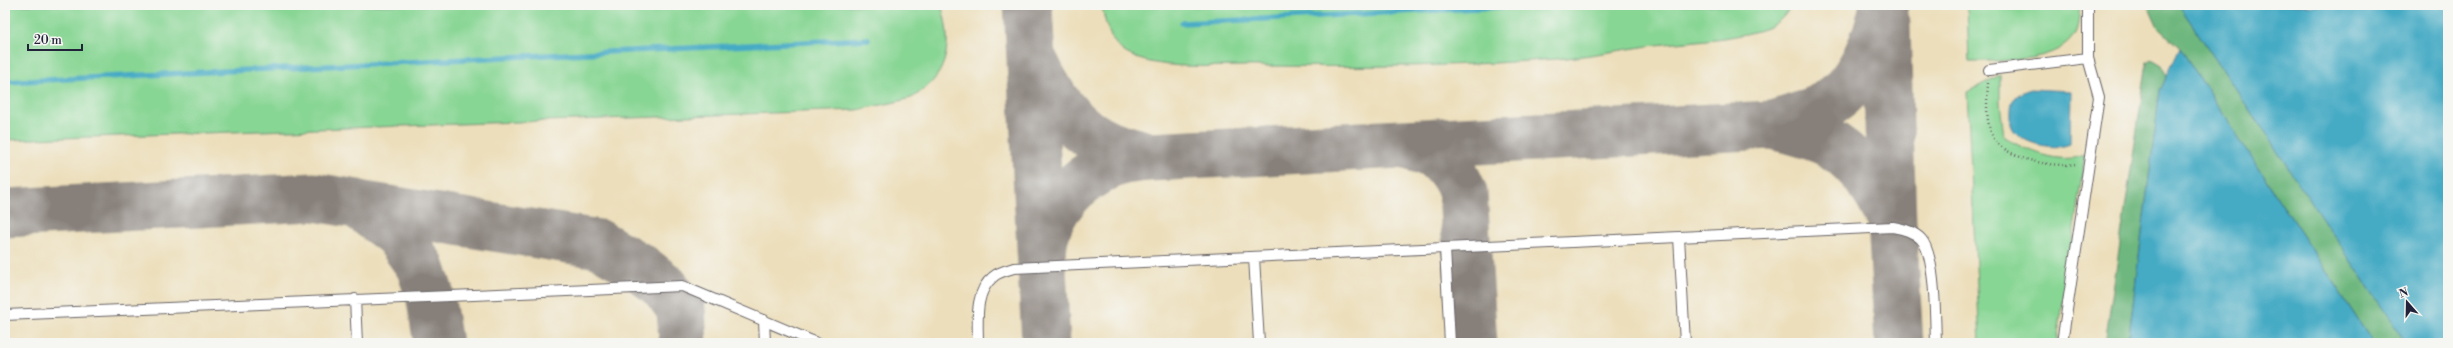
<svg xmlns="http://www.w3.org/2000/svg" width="2453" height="348" viewBox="0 0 2453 348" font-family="'Libre Bodoni',serif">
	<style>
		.green { fill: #88d694; stroke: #557c68 }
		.forest { fill: #6eb77e; stroke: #486c5c }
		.water { fill: #45aac4; stroke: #346680 }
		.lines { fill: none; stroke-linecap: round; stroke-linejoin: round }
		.stream { stroke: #45aac4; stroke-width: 5.5 }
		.taxiway { stroke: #87807a; stroke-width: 49 }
		.service-casing { stroke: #696467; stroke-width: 12 }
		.path { stroke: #696467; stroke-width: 2.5; stroke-dasharray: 1 3; stroke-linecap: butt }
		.service { stroke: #fff; stroke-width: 10 }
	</style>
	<rect width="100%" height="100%" fill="#f6f6f2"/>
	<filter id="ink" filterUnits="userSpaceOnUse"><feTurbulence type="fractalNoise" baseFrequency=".025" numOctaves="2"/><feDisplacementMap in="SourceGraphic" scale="8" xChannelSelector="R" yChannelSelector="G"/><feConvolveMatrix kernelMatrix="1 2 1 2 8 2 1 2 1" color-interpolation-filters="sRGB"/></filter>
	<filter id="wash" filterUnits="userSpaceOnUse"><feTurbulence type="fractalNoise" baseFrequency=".012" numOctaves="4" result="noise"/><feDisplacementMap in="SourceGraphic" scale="16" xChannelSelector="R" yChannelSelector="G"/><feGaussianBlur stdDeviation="0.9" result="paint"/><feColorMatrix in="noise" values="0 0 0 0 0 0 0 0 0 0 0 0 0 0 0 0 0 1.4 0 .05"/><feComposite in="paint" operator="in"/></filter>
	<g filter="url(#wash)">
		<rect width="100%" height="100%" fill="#ecdeba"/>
		<path class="green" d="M5,5H941C951,35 951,69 924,89C920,92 916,96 911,98C894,103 875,106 857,110L5,140Z
			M1791,5C1785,18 1775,26 1761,30C1725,41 1685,41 1648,46C1621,50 1594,55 1567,58C1465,67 1363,67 1261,66C1225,65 1156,72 1126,53C1110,43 1105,23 1102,6Z
			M1967,5H2080C2079,15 2079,30 2072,38C2053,63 1999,61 1969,61Z
			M2000,75V103L2004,137C2027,151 2058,165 2085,155L2057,343H1980L1967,92Z"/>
		<path class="forest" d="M2148,5H2179L2406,343H2373L2180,48L2158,27Z
			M2151,59L2161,65L2167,76L2160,91L2128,343H2105L2147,62Z"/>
		<path class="water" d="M2179,5H2448V343H2406Z
			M2180,48L2373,343H2128L2160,91Z
			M2031,89L2071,91L2070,144C2055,151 2019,144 2012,127C2010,124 2011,118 2011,115C2010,99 2017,93 2031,89Z"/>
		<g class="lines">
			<path class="stream" d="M1182,23L1538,5
				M5,82L868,39"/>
			<path class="taxiway" d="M1028,5L1046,343
				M1886,24L1892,221L1899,343
				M1034,62C1050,96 1069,128 1106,143C1120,149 1136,152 1150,157
				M1772,125C1792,130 1817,135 1834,146C1861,164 1879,192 1892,221
				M1402,144C1435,152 1451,161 1463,193L1473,343
				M358,205L599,244L641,268L665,287L681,309L683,343
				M5,213L314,197L357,204L397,234L420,266L430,295L438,343
				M1042,252C1043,246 1043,238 1046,231C1055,199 1088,171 1120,161C1129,159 1140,158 1150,157L1772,125C1793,119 1814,113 1832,101C1861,82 1878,37 1884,5"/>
		</g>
	</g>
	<g filter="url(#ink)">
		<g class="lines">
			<defs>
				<path id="service" d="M1989,70L2088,58
					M1679,237L1685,343
					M1445,248L1450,343
					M1254,257L1259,343
					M355,299L357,343
					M5,315L682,286L817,343
					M764,320L765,343
					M978,343C978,321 974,292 993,277C998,272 1007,270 1014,268L1893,227C1903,229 1913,231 1921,239C1936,255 1935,320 1936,343
					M2062,343L2099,97L2088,58V5"/>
			</defs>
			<use href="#service" class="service-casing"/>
			<path class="path" d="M1988,83C1987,100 1985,121 1993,137C2005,159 2053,168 2075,164"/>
			<use href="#service" class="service"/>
		</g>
	</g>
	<rect width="2453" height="348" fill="none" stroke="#f6f6f2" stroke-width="20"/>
	<g transform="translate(2407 302) rotate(340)" stroke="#f6f6f2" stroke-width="3" paint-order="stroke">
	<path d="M0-3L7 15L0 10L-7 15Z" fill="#22223b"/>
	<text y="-6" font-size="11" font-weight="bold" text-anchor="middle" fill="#22223b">N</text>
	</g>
	<path d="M28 44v6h54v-6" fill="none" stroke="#22223b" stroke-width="2"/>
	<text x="34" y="44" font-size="12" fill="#22223b" stroke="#f6f6f2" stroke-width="3" paint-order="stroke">20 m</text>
</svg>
